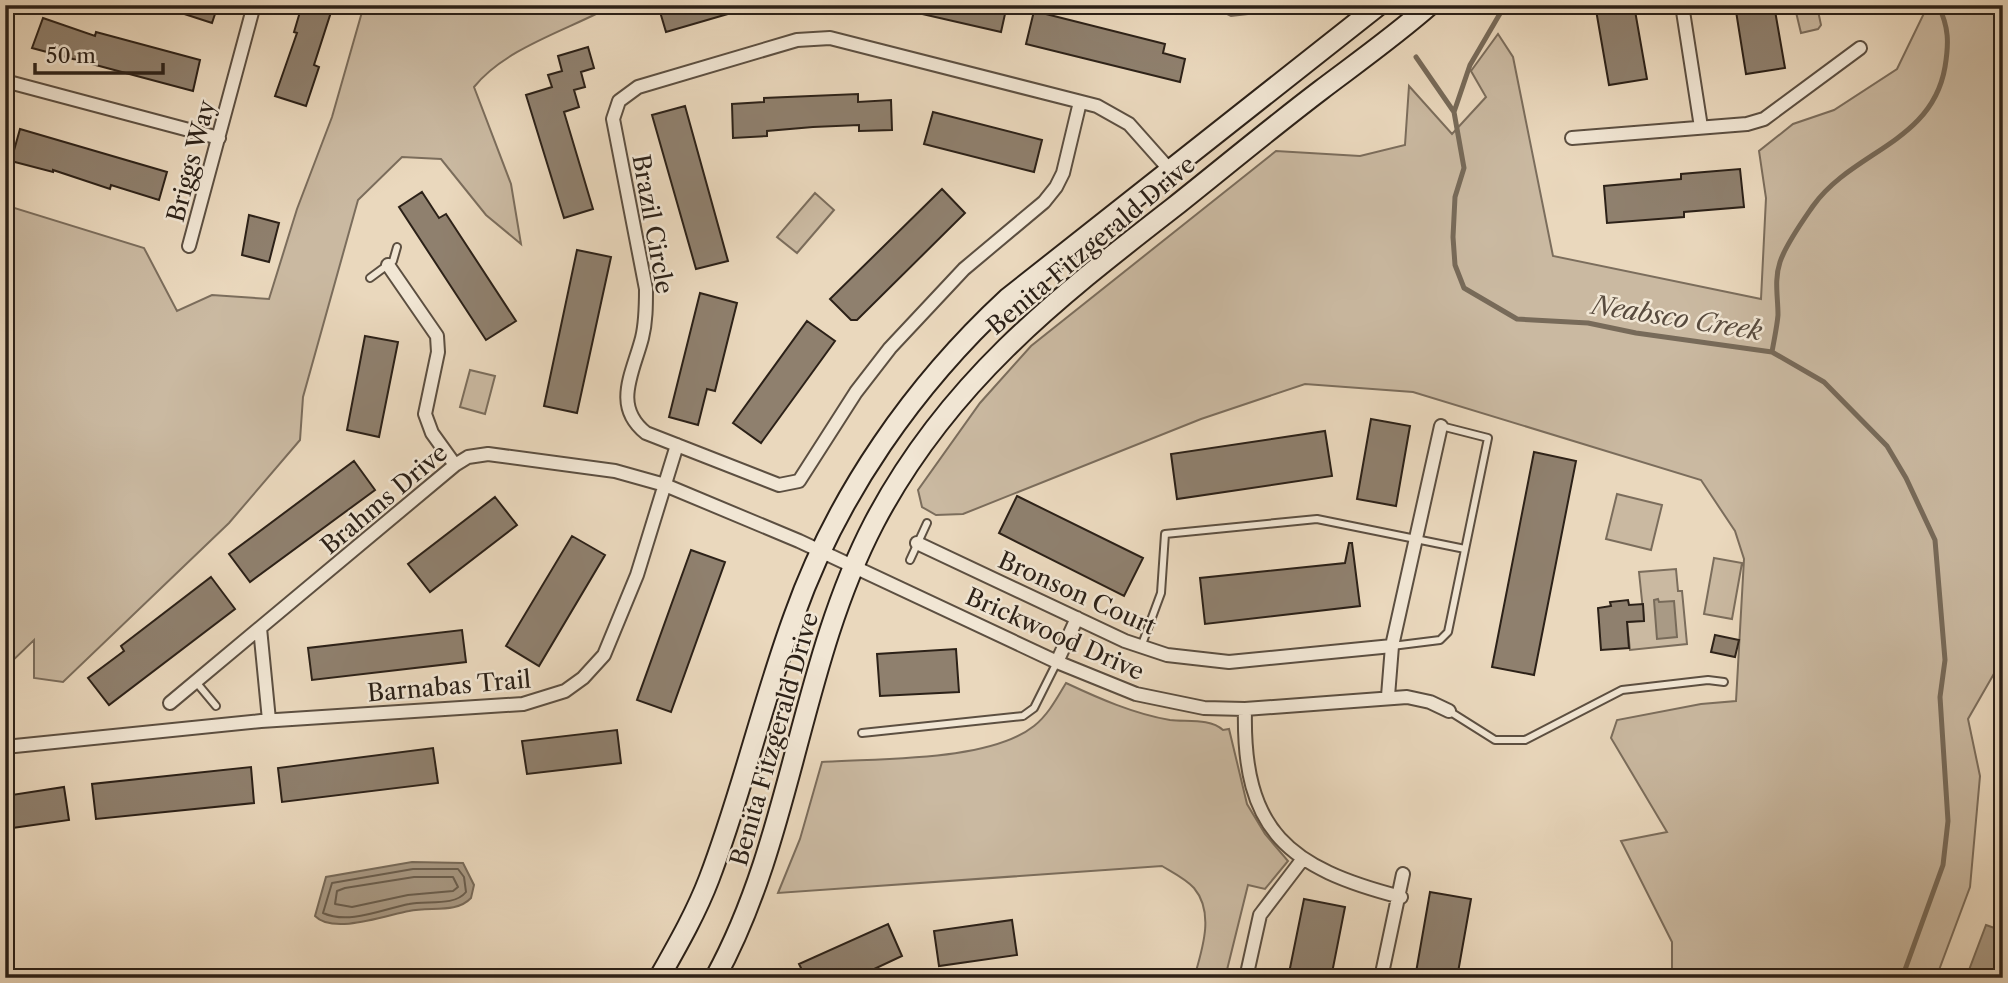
<svg xmlns="http://www.w3.org/2000/svg" width="2008" height="983" viewBox="0 0 2008 983" font-family="'Libre Caslon Text',serif">
	<style>
		.green { fill: #cab9a1; stroke: #7b6d5c; stroke-width: 2 }
		.water { fill: #a99a85; stroke: #776a59; stroke-width: 2 }
		.lines { fill: none; stroke-linecap: round; stroke-linejoin: round }
		.shore { stroke: #6a5e4e; stroke-width: 2 }
		.stream { stroke: #776a59; stroke-width: 5 }
		.building { fill: #8f806e; stroke: #2c2118; stroke-width: 2 }
		.service-casing { stroke: #5c4f41; stroke-width: 10 }
		.minor-casing { stroke: #5c4f41; stroke-width: 16 }
		.secondary-casing { stroke: #2c2118; stroke-width: 23 }
		.service { stroke: #f1e6d4; stroke-width: 6 }
		.minor { stroke: #f1e6d4; stroke-width: 12 }
		.secondary { stroke: #f1e6d4; stroke-width: 19 }
		.labels { text-anchor: middle; dominant-baseline: central; stroke-width: 5; stroke-linejoin: round; paint-order: stroke }
		.street-label { font-size: 24px; fill: #2c2118; stroke: #f1e6d4 }
		.water-label { font-size: 26px; font-style: italic; fill: #584b3e; stroke: #f1e6d4 }
	</style>
	<rect width="100%" height="100%" fill="#ead8bd"/>
	<filter id="stains"><feTurbulence type="fractalNoise" baseFrequency=".00286" numOctaves="4"/><feColorMatrix values="0 0 0 0 .2 0 0 0 0 .09 0 0 0 0 .02 0 0 0 .5 -.17"/></filter>
	<radialGradient id="worn" r=".72"><stop offset=".6" stop-color="#630" stop-opacity="0"/><stop offset="1" stop-color="#630" stop-opacity=".3"/></radialGradient>
	<path class="green" d="M364,5H604L598,13C558,33 503,51 474,87L511,184L521,244L486,215L441,159L402,157L358,200L303,397L300,440L229,523L63,682L34,678V640L5,668V205L144,248L177,311L212,295L269,299L297,209L332,117Z
		M1209,5H1324L1231,16Z
		M1807,5L1817,6L1821,25L1818,29L1801,33L1795,8Z
		M1928,5H2003V658L1968,719L1980,776L1970,887L1936,978H1672V942L1621,841L1667,832L1611,738L1617,720L1701,704L1736,701L1744,559L1735,531L1701,480L1413,392L1305,384L1201,419L963,514L936,515L922,507L918,490L980,403L1031,346L1276,151L1360,156L1405,145L1409,86L1452,134L1486,97L1471,71L1498,34L1513,57L1553,256L1761,299L1766,198L1759,151L1793,124L1834,110L1897,69Z
		M815,193L834,210L797,253L777,237Z
		M470,370L495,376L485,414L460,407Z
		M1617,494L1662,505L1651,550L1606,539Z
		M1714,558L1742,563L1732,619L1704,614Z
		M1676,569L1678,591H1682L1687,644L1630,650L1627,622L1644,620L1639,572Z
		M1066,683C1098,698 1134,714 1170,720C1187,722 1210,718 1223,730L1229,729L1247,804L1265,834L1288,861L1265,889L1248,885L1225,978H1194C1202,950 1215,913 1194,888C1186,879 1172,872 1162,866L778,893L800,839L822,762C879,758 989,762 1034,726C1048,715 1057,698 1066,683Z"/>
	<path class="water" d="M1658,599L1659,602L1674,601L1677,637L1657,639L1654,600Z
		M412,862L463,863L474,885L471,898C456,914 430,906 409,911C387,915 333,935 315,916L326,877Z
		M1986,925L2003,931V978H1966Z"/>
	<g class="lines">
		<path class="shore" d="M413,869H458L464,877L466,892C454,907 426,900 409,904C383,909 349,925 323,913L332,883Z
			M453,877L458,887L453,891L408,895L352,907L335,904L337,891L345,888L414,877Z"/>
		<path class="stream" d="M1416,57L1454,112L1464,168L1455,197L1453,237L1455,265L1464,288L1517,319L1588,323L1636,333L1772,352L1824,382L1887,446L1906,478L1935,540L1945,660L1940,697L1948,821L1943,865L1902,978
			M1454,112L1470,65L1505,5
			M1772,352C1774,340 1777,327 1778,315C1778,297 1774,280 1780,262C1786,244 1802,222 1813,206C1852,151 1932,143 1945,67C1949,43 1949,27 1938,5"/>
	</g>
	<path class="building" d="M167,5H218L212,23L166,8Z
		M302,5L332,9L314,65L319,67L306,106L275,96L297,33L294,32Z
		M658,5H744L745,9L666,32Z
		M910,5H1007L1001,32L909,11Z
		M1624,5H1634L1647,79L1609,85L1596,10Z
		M1735,5H1774L1785,68L1746,74Z
		M1034,11L1165,44L1163,53L1185,59L1180,82L1026,44Z
		M43,18L95,36L96,32L200,60L193,91L32,48Z
		M588,47L594,68L581,72L585,87L574,90L579,107L564,112L593,209L564,218L526,95L552,87L548,75L562,71L558,56Z
		M858,94V102L891,100L892,130L859,131V125L813,127L767,131V136L733,138L732,104L764,102V98Z
		M685,106L728,261L696,269L652,115Z
		M933,112L1042,140L1034,172L924,144Z
		M20,129L167,172L159,200L111,185L110,189L53,170V172L11,161Z
		M1740,169L1744,207L1684,212V217L1607,223L1604,186L1681,179V174Z
		M942,189L965,213L857,320H851L830,299Z
		M422,192L439,218L446,214L516,321L486,340L399,207Z
		M249,215L279,223L269,262L242,255Z
		M577,250L611,257L577,413L544,406Z
		M700,293L737,303L715,391L707,389L698,425L669,417Z
		M807,321L835,341L761,443L733,423Z
		M365,336L398,342L379,437L347,430Z
		M1371,419L1410,426L1396,506L1357,499Z
		M1325,431L1332,476L1177,499L1171,454Z
		M1534,452L1576,461L1534,675L1492,667Z
		M354,461L375,490L250,582L229,554Z
		M1017,496L1143,558L1124,596L999,533Z
		M495,497L517,525L430,592L408,564Z
		M572,536L605,555L539,666L506,646Z
		M1349,543H1352L1360,606L1205,624L1200,578L1345,563Z
		M691,550L725,562L671,712L637,700Z
		M211,577L235,609L109,705L88,678L124,651L121,646Z
		M1628,600L1629,605L1643,604L1644,621L1627,622L1629,648L1601,650L1598,608L1611,606L1610,602Z
		M462,630L466,662L312,680L308,648Z
		M1715,635L1739,640L1735,657L1711,652Z
		M956,649L959,692L880,696L877,654Z
		M617,730L621,763L527,774L522,741Z
		M433,748L438,783L282,802L278,768Z
		M251,767L254,803L96,819L92,784Z
		M64,787L69,820L5,829V796Z
		M1430,892L1471,899L1457,978H1415Z
		M1304,899L1345,907L1331,978H1288Z
		M1012,920L1017,955L939,966L934,931Z
		M888,924L902,956L855,978H806L799,964Z"/>
	<g class="lines">
		<defs>
			<path id="service" d="M370,278L393,261L397,247
				M910,560L927,523
				M1392,646L1440,640L1448,632L1488,438L1441,426
				M1141,647L1161,593L1165,534L1317,519L1465,549
				M196,682L216,706
				M1449,711L1495,740H1525L1622,690L1708,680L1724,682
				M862,733L1023,716L1034,708L1057,662"/>
			<path id="minor" d="M1682,5L1701,127
				M5,81L219,138
				M1080,102L1063,173L1056,187L1044,202L964,269L890,348L856,392L799,481L779,485L646,433C612,406 633,373 642,338C646,322 646,306 646,289L613,119L619,101L638,87L797,40L830,38L1097,106L1129,124L1169,169
				M1572,138L1747,124L1764,119L1860,48
				M189,246L254,5
				M388,265L437,336L438,352L425,414L432,433L455,465
				M917,543L1125,641L1167,655L1229,662L1392,646
				M260,628L269,720
				M1057,662L1077,618
				M1388,696L1392,646L1441,426
				M170,703L455,465L468,457L488,454L615,471L665,485L799,541L1057,662L1136,694L1204,708L1245,709L1407,697L1430,702L1449,711
				M1245,709C1242,832 1289,868 1401,897
				M5,747L261,721L523,704L565,691L583,678L604,655L637,575L677,445
				M1246,978L1260,915L1302,860
				M1381,978L1403,874"/>
			<path id="secondary" d="M659,978C677,946 696,913 709,879C742,793 762,703 794,616C837,495 914,385 1008,298L1379,5
				M715,978C793,836 799,667 874,523C947,384 1053,301 1174,207C1223,168 1271,128 1321,90C1358,62 1396,35 1430,5"/>
		</defs>
		<use href="#service" class="service-casing"/>
		<use href="#minor" class="minor-casing"/>
		<use href="#secondary" class="secondary-casing"/>
		<use href="#service" class="service"/>
		<use href="#minor" class="minor"/>
		<use href="#secondary" class="secondary"/>
	</g>
	<g class="labels">
		<g class="street-label">
			<text transform="translate(191 161) rotate(-75)">Briggs Way</text>
			<text transform="translate(653 224) rotate(80)">Brazil Circle</text>
			<text transform="translate(1091 245) rotate(-40)">Benita Fitzgerald Drive</text>
			<text transform="translate(384 499) rotate(-40)">Brahms Drive</text>
			<text transform="translate(1077 593) rotate(24)">Bronson Court</text>
			<text transform="translate(1055 634) rotate(24)">Brickwood Drive</text>
			<text transform="translate(449 686) rotate(-5)">Barnabas Trail</text>
			<text transform="translate(774 739) rotate(-74)">Benita Fitzgerald Drive</text>
		</g>
		<g class="water-label">
			<text transform="translate(1677 318) rotate(9)">Neabsco Creek</text>
		</g>
	</g>
	<rect width="2008" height="983" fill="none" stroke="#ead8bd" stroke-width="28"/>
	<rect x="7" y="7" width="1994" height="969" fill="none" stroke="#2c2118" stroke-width="3.5"/>
	<rect x="14" y="14" width="1980" height="955" fill="none" stroke="#2c2118" stroke-width="2"/>
	<path d="M35 63v10h128v-10" fill="none" stroke="#2c2118" stroke-width="3.5"/>
	<text x="46" y="63" font-size="21" fill="#2c2118" stroke="#f1e6d4" stroke-width="5" paint-order="stroke">50 m</text>
	<rect width="100%" height="100%" filter="url(#stains)"/>
	<rect width="100%" height="100%" fill="url(#worn)"/>
</svg>
